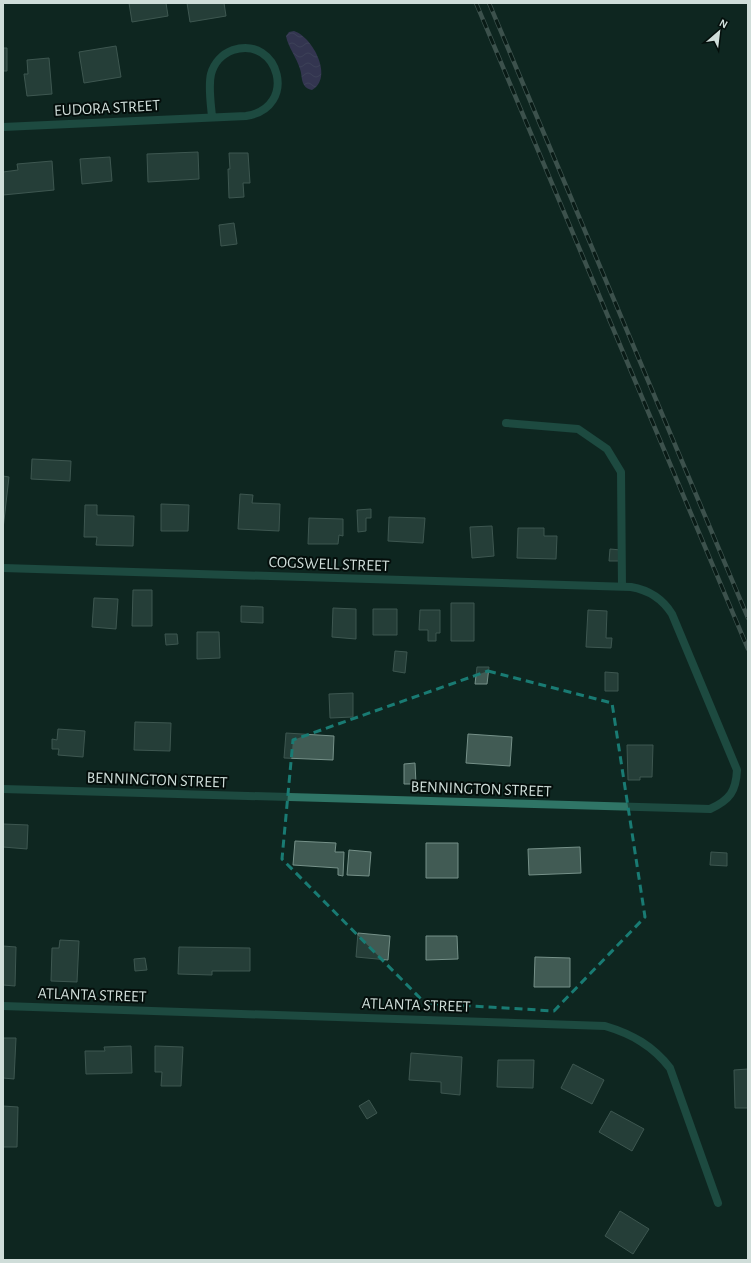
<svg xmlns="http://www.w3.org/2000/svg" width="751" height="1263" viewBox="0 0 751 1263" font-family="'Alegreya Sans',sans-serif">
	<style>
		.water { fill: url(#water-waves) }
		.building { fill: #415b54; stroke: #769189 }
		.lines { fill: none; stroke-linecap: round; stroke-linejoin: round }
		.lane { stroke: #2f7566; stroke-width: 8 }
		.street { stroke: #2f7566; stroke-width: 8 }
		.rail-casing { stroke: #738681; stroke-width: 4.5 }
		.rail { stroke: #040e0b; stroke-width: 3; stroke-dasharray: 9; stroke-linecap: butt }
		.marked { fill: none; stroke: #197b73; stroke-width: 3; stroke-dasharray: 8 5; stroke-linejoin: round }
		.labels { text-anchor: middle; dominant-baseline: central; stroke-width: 4; stroke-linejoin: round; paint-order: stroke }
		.street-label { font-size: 16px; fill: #cfddd9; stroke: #040e0b }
	</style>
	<defs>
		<pattern id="water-waves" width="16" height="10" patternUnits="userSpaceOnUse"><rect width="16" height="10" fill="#5f488a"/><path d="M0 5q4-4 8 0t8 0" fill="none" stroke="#75629a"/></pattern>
	</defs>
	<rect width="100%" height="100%" fill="#0e2721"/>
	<path class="water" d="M294,31C313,37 334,78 312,90C308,89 306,88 304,85C301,80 302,74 300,69C297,58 288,47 286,36L289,32Z"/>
	<path class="building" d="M129,3H166L168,16L132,22Z
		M187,3H224L226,16L190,22Z
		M116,46L121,77L84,83L79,52Z
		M3,48H7V71H3Z
		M49,58L52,94L27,96L24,74H28L27,60Z
		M198,152L199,179L148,182L147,154Z
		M229,153H248L250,183H243L244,197L229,198L228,169H230Z
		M110,157L112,181L82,184L80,159Z
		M52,161L54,190L3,195V172L18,170L17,164Z
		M234,223L237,244L221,246L219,225Z
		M32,459L71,461L70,481L31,479Z
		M3,476L9,477L3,529Z
		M240,494L253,495L252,503L280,504L279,531L238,529Z
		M161,504L189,505L188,531H161Z
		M85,505H97V515L134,516L133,546L96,545L97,537H84Z
		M371,509V518H366V531L358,532L357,510Z
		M389,517L425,518L423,543L388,541Z
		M309,518L343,519V536L339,535L338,544H308Z
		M492,526L494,556L472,558L470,527Z
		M518,528H544V536H557L556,559L517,558Z
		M610,549L621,550V561H609Z
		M133,590H152V626H132Z
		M94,598L118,599L116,629L92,627Z
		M451,603H474V641H451Z
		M241,606L263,607V623L241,622Z
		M333,608L356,609V639L332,637Z
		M373,609H397V635H373Z
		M420,610H440V633H436V641H428V630H419Z
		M588,610L607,611L606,638H612L611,648L586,647Z
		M197,632H219L220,658L197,659Z
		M165,634H177L178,644L166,645Z
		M395,651L407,652L405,673L393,671Z
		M477,667H489L487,684H475Z
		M605,672L618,673V691H605Z
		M353,693V717L330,718L329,694Z
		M135,722L171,723L170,751L134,750Z
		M58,729L85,731L83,757L58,755L59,749H52V739L57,740Z
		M286,733L334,736L333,760L284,758Z
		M468,734L512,737L510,766L466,763Z
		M627,745H653L652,777H640V780H628Z
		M415,763L416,784H404V764Z
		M3,824L28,825L27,849L3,847Z
		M295,841L336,843L335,852H344L343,876L338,875V868L293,865Z
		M426,843H458V878H426Z
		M580,847L581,873L529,875L528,849Z
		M349,850L371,852L369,876L347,875Z
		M711,852L727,853V866L710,865Z
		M358,933L390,936L388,960L356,957Z
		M426,936H457L458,959L426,960Z
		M60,940L79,941L77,982L51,981L52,948H59Z
		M3,946L16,947L15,986L3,985Z
		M179,947L250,948V971H212V975L178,974Z
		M535,957L570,958V987H534Z
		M145,958L147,970L135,971L134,959Z
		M3,1038H16L14,1079L3,1078Z
		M131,1046L132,1073L86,1074L85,1051H105L104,1047Z
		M155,1046L183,1047L181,1086H161L162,1072H155Z
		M411,1053L462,1057L460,1095L441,1093V1082L409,1080Z
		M498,1060H534L533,1088L497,1087Z
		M573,1064L604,1080L592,1104L561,1088Z
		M748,1069V1108H735L734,1070Z
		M369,1100L377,1113L367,1119L359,1106Z
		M3,1106L18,1107L17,1147H3Z
		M611,1111L644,1129L632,1151L599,1132Z
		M620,1211L649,1229L633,1254L605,1236Z"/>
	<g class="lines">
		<path class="lane" d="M506,423L578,429L607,449L621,472L622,586"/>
		<path class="street" d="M3,127L246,116C299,108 279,35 233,50C222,54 214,63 211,74C208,87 211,104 212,117
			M3,568L631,587C649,590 662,598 672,614L737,770C736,791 730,800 710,809L3,789
			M3,1006L605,1026C632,1034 653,1046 670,1068L718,1203"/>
		<defs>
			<path id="rail" d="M476,3L748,649
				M489,3L748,618"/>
		</defs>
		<use href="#rail" class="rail-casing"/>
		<use href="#rail" class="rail"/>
	</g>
	<path d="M0 0H751V1263H0ZM488,671L612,703L645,917L554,1011L425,1003L282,859L293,740Z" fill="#0e2721" fill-opacity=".55" fill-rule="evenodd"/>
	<path class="marked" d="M488,671L612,703L645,917L554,1011L425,1003L282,859L293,740Z"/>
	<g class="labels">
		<g class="street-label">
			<text transform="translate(107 108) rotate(-3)">EUDORA STREET</text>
			<text transform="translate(329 564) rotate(2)">COGSWELL STREET</text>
			<text transform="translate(157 780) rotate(2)">BENNINGTON STREET</text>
			<text transform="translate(481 789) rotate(2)">BENNINGTON STREET</text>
			<text transform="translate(92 995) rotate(2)">ATLANTA STREET</text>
			<text transform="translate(416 1005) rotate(2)">ATLANTA STREET</text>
		</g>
	</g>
	<rect width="751" height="1263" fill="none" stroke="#cfddd9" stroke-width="8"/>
	<g transform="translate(719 32) rotate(28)" stroke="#040e0b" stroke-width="3" paint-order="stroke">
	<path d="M0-3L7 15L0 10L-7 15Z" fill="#cfddd9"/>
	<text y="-6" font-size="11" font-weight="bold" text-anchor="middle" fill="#cfddd9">N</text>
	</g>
</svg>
